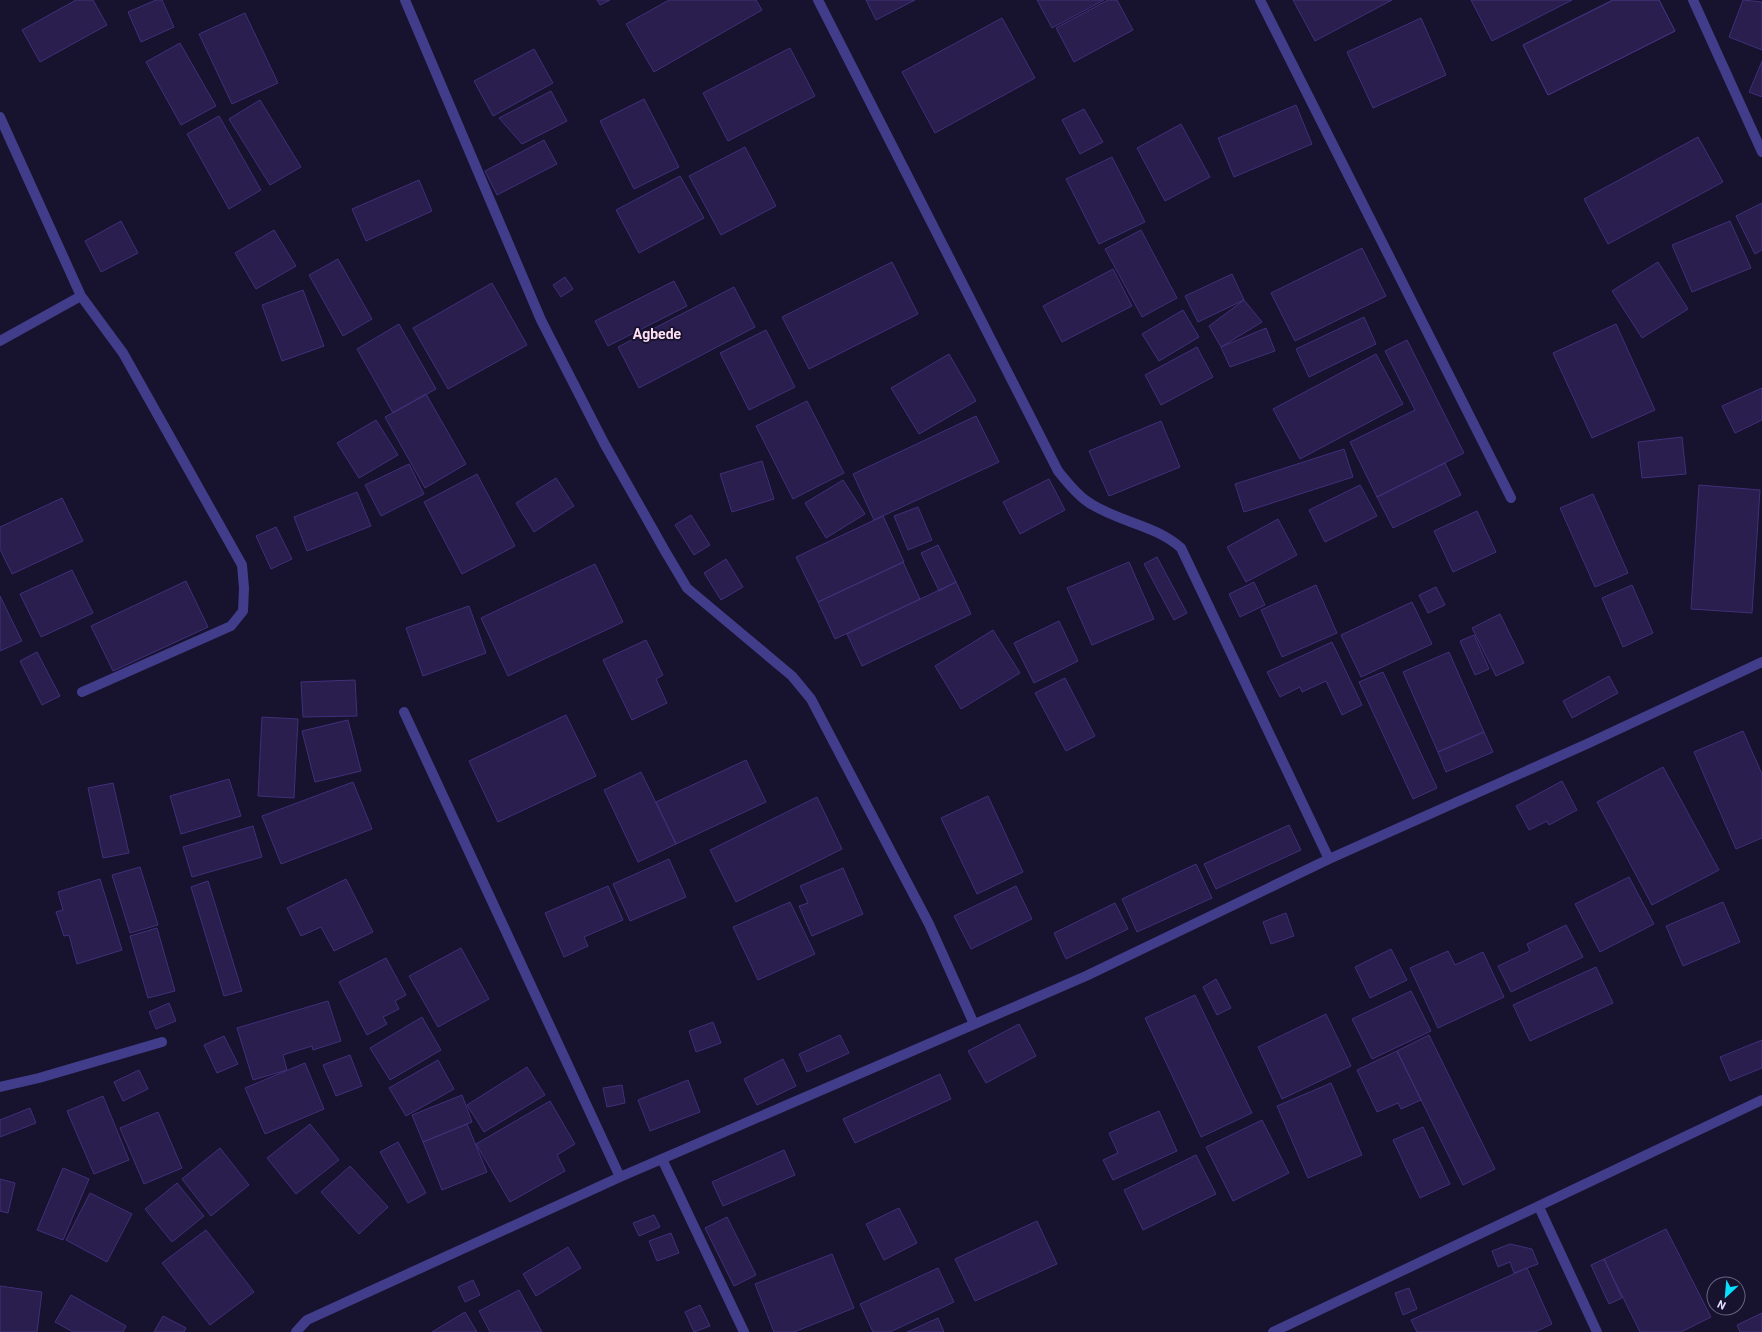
<svg xmlns="http://www.w3.org/2000/svg" width="1762" height="1332" viewBox="0 0 1762 1332" font-family="Roboto,sans-serif">
	<style>
		.building { fill: #291e4e; stroke: #40307a }
		.lines { fill: none; stroke-linecap: round; stroke-linejoin: round }
		.minor { stroke: #423d8b; stroke-width: 10 }
		.labels { text-anchor: middle; dominant-baseline: central; stroke-width: 3.5; stroke-linejoin: round; paint-order: stroke }
		.quarter-label { font-size: 14px; font-weight: bold; fill: #ffe0f3; stroke: #17122d }
	</style>
	<rect width="100%" height="100%" fill="#17122d"/>
	<path class="building" d="M76,0H93L107,25L40,62L22,30Z
		M156,0H162L174,27L141,42L128,12Z
		M597,0H610L600,5Z
		M669,0H756L762,10L654,72L626,24Z
		M866,0H915L876,20Z
		M1037,0H1104L1052,28Z
		M1108,0H1117L1133,30L1074,62L1056,28Z
		M1293,0H1392L1315,41Z
		M1471,0H1572L1492,41Z
		M1613,0H1659L1675,31L1548,95L1523,45Z
		M1613,0H1659L1675,31L1548,95L1523,45Z
		M1743,0L1762,2V50L1729,37Z
		M245,13L278,83L232,104L199,34Z
		M1002,18L1035,78L935,133L902,72Z
		M1421,18L1446,75L1373,108L1347,52Z
		M180,43L216,106L181,125L146,62Z
		M790,48L815,96L728,141L703,93Z
		M534,49L553,83L493,116L474,81Z
		M1762,61V97L1749,92Z
		M551,91L567,121L522,144L499,118Z
		M644,99L679,167L634,189L600,121Z
		M260,100L301,167L270,185L229,119Z
		M1296,105L1312,144L1234,177L1218,138Z
		M1084,109L1103,142L1080,154L1062,120Z
		M219,116L261,190L229,209L187,134Z
		M1181,124L1210,177L1165,201L1137,148Z
		M1698,137L1723,182L1608,244L1584,199Z
		M544,140L557,164L497,195L485,171Z
		M745,147L776,206L721,235L689,176Z
		M1112,157L1145,222L1099,244L1066,179Z
		M680,176L704,218L639,253L616,210Z
		M419,180L432,211L366,241L352,209Z
		M1762,203V250L1755,254L1736,216Z
		M121,221L138,253L101,272L85,241Z
		M1730,221L1751,268L1692,292L1672,245Z
		M274,230L296,266L256,289L235,253Z
		M1141,230L1177,298L1142,317L1105,249Z
		M1362,248L1386,296L1295,341L1271,293Z
		M338,259L372,319L343,336L309,275Z
		M892,262L918,314L809,369L782,317Z
		M1658,262L1688,309L1642,338L1612,291Z
		M1113,269L1132,306L1062,342L1043,306Z
		M1232,274L1244,300L1198,322L1185,296Z
		M565,277L573,289L561,297L553,285Z
		M674,281L687,306L608,346L595,321Z
		M492,283L527,345L448,389L413,328Z
		M734,287L755,327L639,388L618,347Z
		M303,290L324,346L282,361L262,305Z
		M1244,300L1262,322L1221,347L1209,326Z
		M1183,310L1199,337L1159,361L1142,334Z
		M1364,317L1376,344L1309,377L1296,349Z
		M399,324L436,389L393,413L357,349Z
		M1616,324L1655,410L1592,438L1553,353Z
		M1266,328L1275,351L1230,367L1221,347Z
		M766,330L795,387L749,410L720,353Z
		M1407,340L1464,453L1377,497L1350,442L1415,410L1385,351Z
		M1197,347L1213,377L1161,405L1145,375Z
		M949,354L976,401L919,434L891,388Z
		M1376,354L1403,404L1300,459L1273,409Z
		M1762,388V420L1735,433L1722,406Z
		M426,394L466,464L425,488L385,417Z
		M807,401L844,473L793,499L756,426Z
		M976,416L999,462L874,520L853,474Z
		M376,420L398,455L359,478L337,443Z
		M1161,421L1180,467L1109,496L1089,451Z
		M1682,437L1686,474L1642,478L1638,442Z
		M1344,449L1353,477L1244,512L1235,484Z
		M762,461L774,499L732,512L720,474Z
		M1445,463L1461,495L1393,528L1377,497Z
		M409,464L424,494L381,516L365,485Z
		M477,474L515,546L462,574L424,502Z
		M556,478L574,506L534,532L516,503Z
		M1049,479L1065,510L1020,534L1003,502Z
		M843,480L865,514L826,538L805,503Z
		M1360,485L1377,516L1325,542L1309,510Z
		M1699,485L1760,490L1752,613L1691,609Z
		M357,492L371,526L307,551L294,517Z
		M1593,494L1628,573L1595,587L1560,508Z
		M62,498L83,541L12,574L0,549V527Z
		M918,507L932,540L908,550L894,516Z
		M1477,511L1496,552L1453,572L1434,531Z
		M691,515L710,545L694,555L675,525Z
		M883,516L904,562L818,602L796,557Z
		M1278,519L1297,555L1246,582L1227,547Z
		M276,527L292,559L271,569L256,536Z
		M938,545L956,582L939,591L921,553Z
		M1157,557L1187,613L1174,620L1144,564Z
		M726,559L743,587L721,600L704,573Z
		M903,562L920,599L835,639L818,602Z
		M1129,562L1154,619L1092,645L1067,588Z
		M595,564L623,622L508,676L481,618Z
		M72,570L93,613L41,637L20,594Z
		M186,581L208,627L113,671L91,626Z
		M956,582L971,614L862,666L847,634Z
		M1254,582L1265,605L1240,617L1229,594Z
		M1316,585L1337,633L1282,657L1261,610Z
		M1632,585L1653,633L1623,647L1602,598Z
		M1436,587L1445,605L1428,613L1419,595Z
		M0,596L22,641L0,651Z
		M1412,602L1432,644L1361,677L1341,635Z
		M469,606L486,653L423,676L406,628Z
		M1500,614L1524,663L1496,676L1472,628Z
		M1059,621L1078,661L1034,683L1014,643Z
		M993,630L1020,673L961,709L935,666Z
		M1474,635L1489,669L1475,675L1460,641Z
		M646,640L663,675L656,679L667,703L632,720L603,660Z
		M1332,642L1362,705L1342,715L1326,681L1302,692L1300,687L1280,697L1267,672Z
		M37,652L60,696L42,705L20,661Z
		M1449,652L1484,732L1438,752L1403,672Z
		M1383,672L1437,788L1413,799L1359,682Z
		M1609,676L1618,693L1572,718L1563,701Z
		M1065,678L1095,736L1066,751L1035,693Z
		M355,680L357,716L303,717L301,682Z
		M566,715L596,776L498,822L469,761Z
		M262,717L298,719L294,798L258,796Z
		M348,720L361,771L315,782L302,731Z
		M1743,731L1762,774V838L1736,849L1694,752Z
		M1484,732L1493,752L1446,772L1438,752Z
		M746,760L766,802L676,844L656,802Z
		M1663,767L1719,870L1652,905L1597,802Z
		M641,772L676,844L638,862L604,790Z
		M229,779L241,816L181,834L170,796Z
		M1562,781L1577,810L1549,825L1547,821L1529,830L1516,806Z
		M353,782L372,829L281,864L262,816Z
		M113,783L129,853L103,858L88,788Z
		M988,796L1023,872L977,894L941,818Z
		M817,797L842,849L736,902L710,850Z
		M1289,825L1301,850L1216,889L1204,864Z
		M253,826L262,857L192,877L183,847Z
		M669,859L686,897L630,921L613,884Z
		M1196,864L1212,898L1137,932L1122,899Z
		M140,867L158,925L130,933L112,875Z
		M843,868L863,914L812,936L799,906L808,903L800,886Z
		M1629,877L1654,924L1600,952L1575,904Z
		M100,879L122,950L77,964L69,935L64,936L56,912L63,910L58,892Z
		M346,879L373,932L334,951L321,927L301,936L287,908Z
		M208,881L242,991L224,996L191,887Z
		M608,886L623,920L584,937L588,946L564,957L545,913Z
		M1016,886L1032,919L971,949L954,916Z
		M790,902L815,954L758,980L733,927Z
		M1723,902L1740,942L1683,966L1666,926Z
		M1115,903L1128,929L1066,959L1054,933Z
		M1286,913L1294,936L1271,944L1263,922Z
		M1566,925L1583,957L1511,992L1498,966L1530,951L1527,944Z
		M157,928L175,991L148,998L130,936Z
		M461,948L489,999L438,1027L409,976Z
		M1391,949L1407,980L1370,998L1355,967Z
		M1448,951L1455,965L1483,952L1504,997L1438,1028L1410,968Z
		M386,958L406,995L395,1001L399,1009L383,1017L387,1024L367,1035L339,982Z
		M1596,967L1613,1003L1530,1041L1513,1005Z
		M1216,979L1231,1008L1217,1015L1203,987Z
		M1411,991L1431,1031L1372,1059L1352,1019Z
		M1195,995L1252,1113L1201,1137L1145,1018Z
		M328,1001L341,1041L313,1050L312,1046L283,1055L287,1070L253,1080L237,1028Z
		M169,1003L176,1021L156,1029L149,1012Z
		M1326,1014L1351,1066L1282,1099L1258,1047Z
		M422,1017L441,1050L390,1080L370,1048Z
		M713,1022L721,1043L696,1052L689,1031Z
		M1019,1024L1036,1056L986,1083L968,1051Z
		M840,1035L849,1053L807,1072L799,1054Z
		M1429,1035L1495,1169L1463,1185L1397,1051Z
		M224,1036L238,1064L217,1073L204,1045Z
		M1762,1040V1068L1730,1081L1720,1057Z
		M1397,1051L1421,1100L1401,1109L1398,1103L1377,1112L1357,1070Z
		M350,1055L362,1086L336,1096L323,1065Z
		M783,1059L796,1086L757,1105L744,1079Z
		M438,1060L454,1089L406,1116L389,1088Z
		M305,1063L324,1109L265,1134L245,1088Z
		M527,1067L545,1095L484,1132L467,1105Z
		M139,1070L148,1089L123,1101L114,1082Z
		M940,1074L951,1099L855,1143L843,1119Z
		M688,1080L700,1112L650,1131L638,1100Z
		M1331,1083L1362,1155L1308,1178L1277,1106Z
		M622,1085L625,1103L607,1107L603,1088Z
		M462,1095L472,1122L423,1142L412,1115Z
		M103,1096L129,1160L94,1174L67,1111Z
		M550,1101L575,1144L557,1155L565,1171L510,1202L476,1144Z
		M30,1108L36,1123L0,1137V1120Z
		M1159,1111L1177,1151L1113,1180L1103,1160L1118,1153L1109,1133Z
		M158,1112L182,1168L144,1184L120,1128Z
		M1262,1120L1289,1173L1233,1201L1206,1147Z
		M310,1124L339,1160L296,1194L267,1158Z
		M467,1124L487,1172L442,1190L423,1142Z
		M1423,1127L1450,1184L1420,1198L1393,1140Z
		M398,1142L426,1193L408,1203L380,1152Z
		M220,1148L249,1185L211,1216L182,1179Z
		M784,1150L795,1175L723,1206L712,1182Z
		M1196,1155L1216,1194L1143,1230L1124,1190Z
		M350,1166L388,1207L359,1234L321,1192Z
		M63,1168L89,1179L63,1240L37,1230Z
		M0,1179L15,1183L8,1213L0,1211Z
		M177,1183L204,1216L172,1242L145,1209Z
		M90,1193L132,1214L107,1262L66,1240Z
		M899,1208L917,1243L884,1260L866,1224Z
		M654,1215L660,1227L639,1236L633,1223Z
		M727,1217L756,1275L734,1286L705,1228Z
		M1037,1221L1057,1264L975,1301L955,1259Z
		M1666,1229L1711,1317L1681,1332H1640L1604,1259Z
		M206,1230L254,1292L210,1325L162,1263Z
		M671,1233L679,1253L657,1261L649,1241Z
		M1510,1244L1532,1249L1538,1264L1514,1273L1510,1262L1498,1267L1492,1251Z
		M568,1247L581,1268L536,1296L523,1274Z
		M832,1254L854,1308L794,1332H774L755,1284Z
		M1604,1259L1622,1298L1609,1304L1591,1265Z
		M938,1268L954,1302L890,1332H873L860,1304Z
		M1527,1268L1552,1324L1535,1332H1417L1411,1320Z
		M473,1280L480,1295L465,1302L458,1287Z
		M0,1286L42,1292L37,1332H0Z
		M1409,1288L1417,1309L1403,1315L1395,1293Z
		M519,1290L542,1332H490L479,1311Z
		M71,1295L126,1326L123,1332H73L55,1322Z
		M700,1305L710,1326L694,1332L685,1312Z
		M465,1312L477,1332H432Z
		M1762,1313V1332H1740L1737,1325Z
		M163,1316L186,1328L184,1332H154Z
		M938,1318L944,1332H907Z"/>
	<g class="lines">
		<path class="minor" d="M405,0L541,320L604,443L665,551L687,588L792,676L811,699L929,924L974,1024
			M818,0L1058,471C1067,482 1076,494 1088,502C1117,522 1154,524 1181,548L1329,859
			M1260,0L1511,498
			M1693,0L1762,152
			M0,117L81,296L123,353L242,565L244,588L243,611L231,626L82,692
			M0,341L81,296
			M404,712L620,1177
			M0,1087L39,1078L162,1042
			M662,1159L744,1332
			M1539,1207L1597,1332
			M296,1332L307,1320L620,1177L1086,976L1329,859L1589,743L1762,662
			M1273,1332L1762,1100"/>
	</g>
	<g class="labels">
		<g class="quarter-label">
			<text x="657" y="334">Agbede</text>
		</g>
	</g>
	<g transform="translate(1726 1296) rotate(206)"><circle r="19" fill="#17122d" stroke="#686481"/>
	<path d="M0-3L7 15L0 10L-7 15Z" fill="#0adffe"/>
	<text y="-6" font-size="11" font-weight="bold" text-anchor="middle" fill="#e2deff">N</text>
	</g>
</svg>
